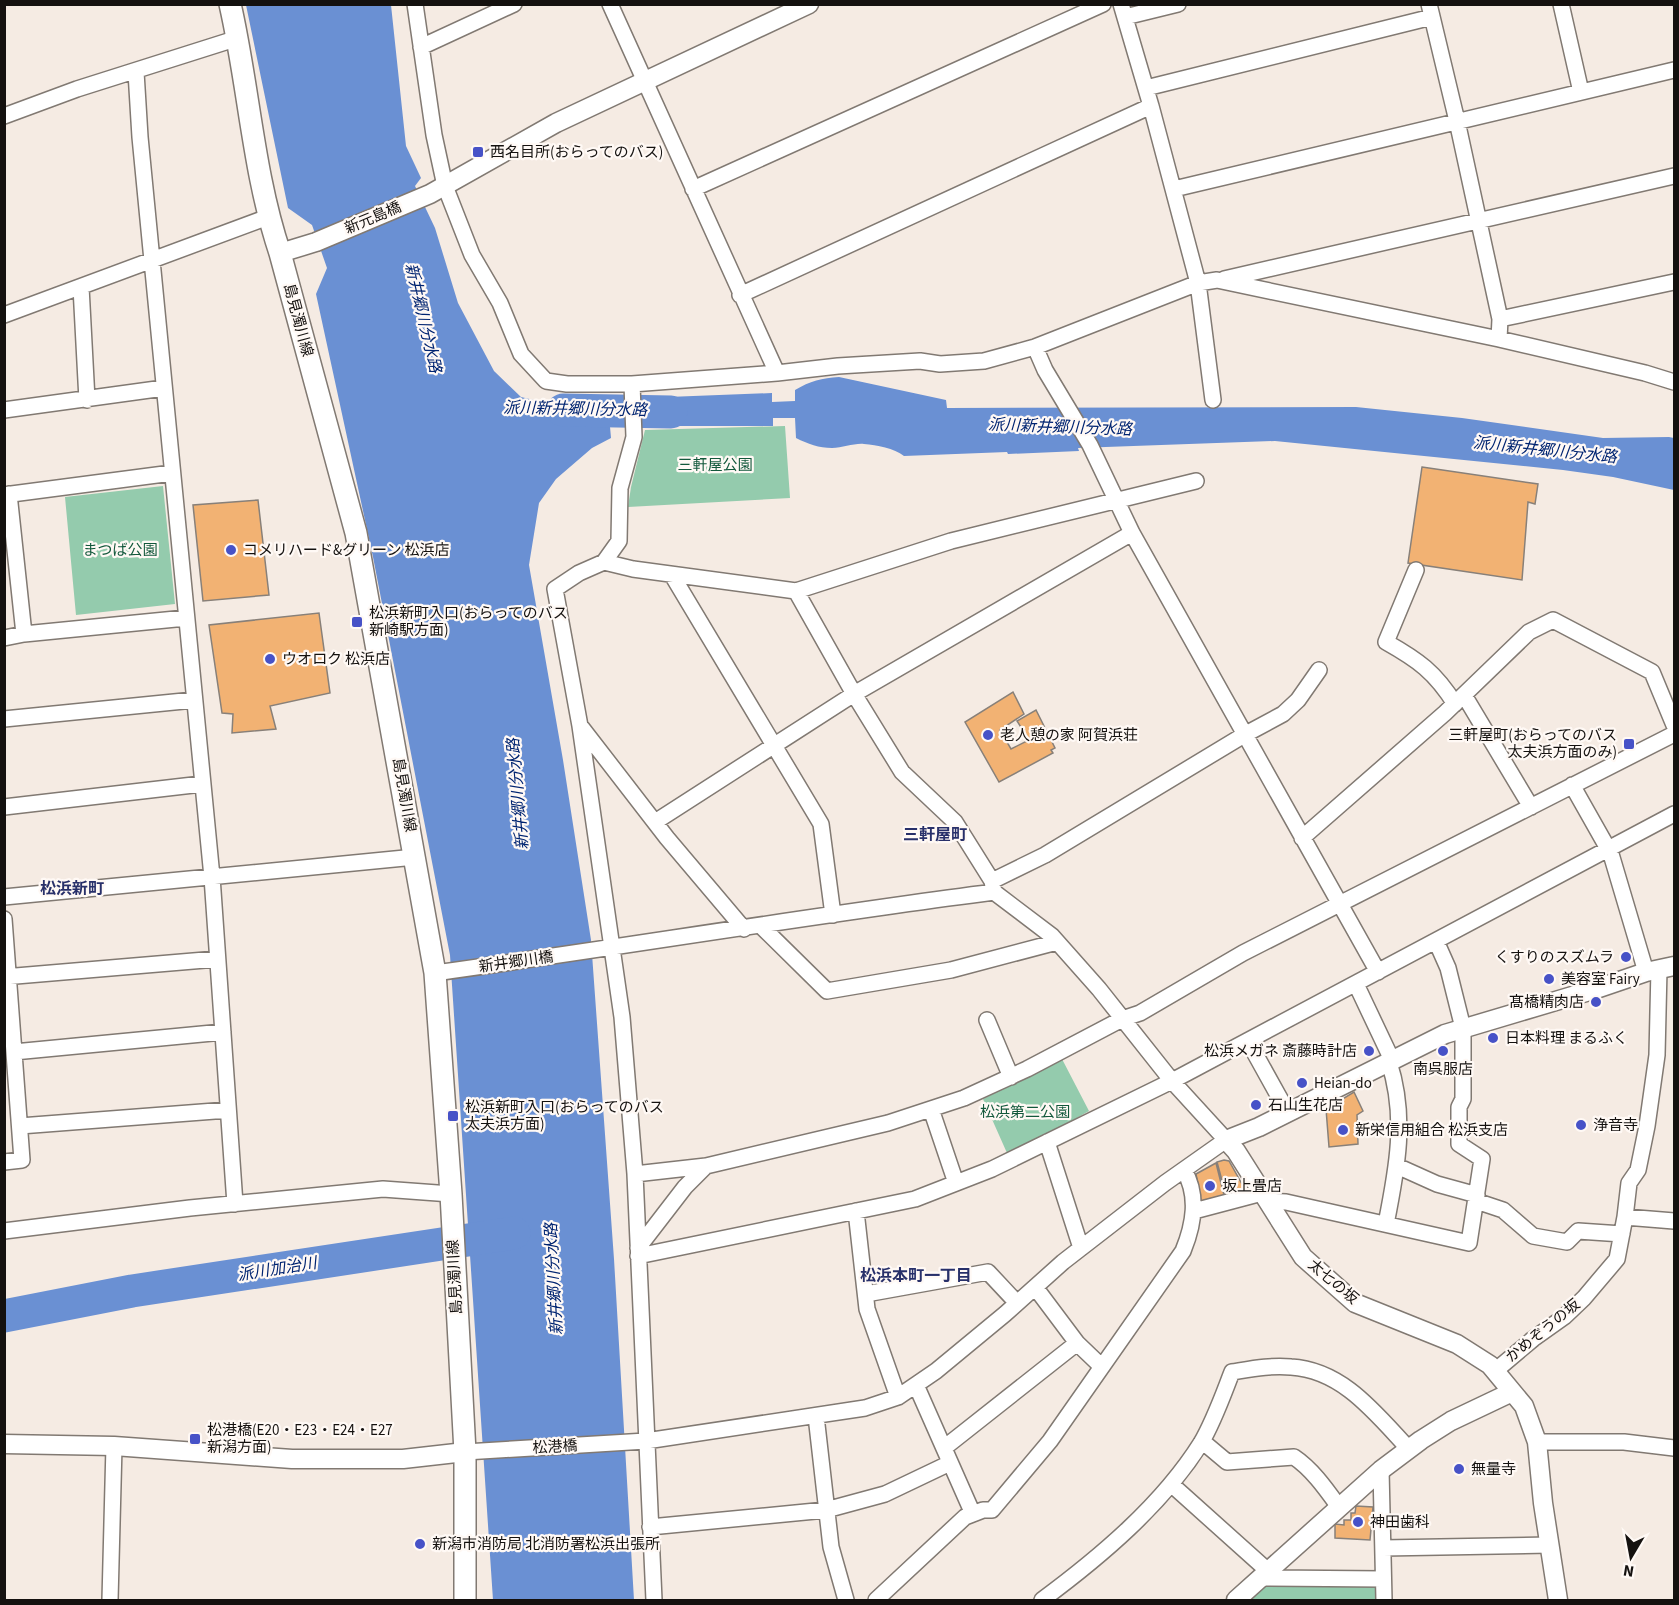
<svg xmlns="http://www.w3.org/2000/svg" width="1679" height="1605" viewBox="0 0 1679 1605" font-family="'Source Sans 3','Noto Sans JP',sans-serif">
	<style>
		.green { fill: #94cbad }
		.water { fill: #6a90d3 }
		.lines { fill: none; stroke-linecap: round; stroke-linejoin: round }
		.river { stroke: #6a90d3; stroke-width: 33 }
		.building { fill: #f2b273; stroke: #888079; stroke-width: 1.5 }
		.minor-casing { stroke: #817972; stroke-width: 18 }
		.tertiary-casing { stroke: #817972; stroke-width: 21 }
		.secondary-casing { stroke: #817972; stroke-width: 24 }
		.minor { stroke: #fff; stroke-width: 15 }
		.tertiary { stroke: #fff; stroke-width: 18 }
		.secondary { stroke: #fff; stroke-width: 21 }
		.poi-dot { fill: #4752c7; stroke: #fff9f5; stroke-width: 2 }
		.labels { text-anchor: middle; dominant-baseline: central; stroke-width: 4.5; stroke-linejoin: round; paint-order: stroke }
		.poi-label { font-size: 15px; fill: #14110f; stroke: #fff9f5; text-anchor: start }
		.street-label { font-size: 15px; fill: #14110f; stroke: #fff9f5 }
		.park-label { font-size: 15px; fill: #12583b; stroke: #fff9f5 }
		.water-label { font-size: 16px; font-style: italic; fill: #002471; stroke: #fff9f5 }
		.neighbourhood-label { font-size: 16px; font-weight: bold; fill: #28306a; stroke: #fff9f5 }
	</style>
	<rect width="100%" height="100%" fill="#f5ebe3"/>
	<path class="green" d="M785,426L790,498L628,507L631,487L645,430Z
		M163,486L175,604L76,615L65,497Z
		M1062,1059L1089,1111L1036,1141L1007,1153L983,1099Z
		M1378,1585V1600H1250L1266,1586Z"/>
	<path class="water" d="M246,5H391L406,146L421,178L415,186L435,228L458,303L494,371L521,397L550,404H608L611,438L592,448L556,479L539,503L529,565L563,760L591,940L614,1259L634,1600H493L450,955L373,557L316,294L327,268L312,225L288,208Z
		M839,377L946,400L947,408L1356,407L1462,418L1603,438L1669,437L1674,438V490L1613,477L1563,470L1275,441L1078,448L1079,451L1008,454L1007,452L904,456C894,448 877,445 864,444C854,443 843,448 832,448C819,448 808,444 796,438L795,418H773V426H643L642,398L772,393V402L795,401V390C810,381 822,378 839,377Z"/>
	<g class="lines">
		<path class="river" d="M563,410L671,412
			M4,1316L132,1291L514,1233"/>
	</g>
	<path class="building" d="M1422,467L1538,484L1535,504L1528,502L1522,580L1408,563Z
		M258,500L269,595L203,601L193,505Z
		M319,613L330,693L270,706L276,729L232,733L233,714L222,713L209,625Z
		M1013,692L1024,714L1000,730L1011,749L1029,740L1017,721L1036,710L1055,748L1051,750L1053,753L999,782L965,722Z
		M1354,1092L1363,1111L1357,1115L1358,1144L1329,1147L1326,1109Z
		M1224,1160L1229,1161L1247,1193L1227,1199L1217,1162Z
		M1216,1163L1225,1199L1202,1207L1196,1174Z
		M1356,1506L1373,1507L1370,1540L1335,1538V1524L1344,1525V1520H1351V1513H1355Z"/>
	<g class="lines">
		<defs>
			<path id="minor" d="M415,4L434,135L445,186L472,255L500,303L521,354L546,381L567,384H632L777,373L838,366L920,361L940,364L984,361L1035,347L1198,283L1217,280L1499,339L1645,373L1674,382
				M610,4L777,373
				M1121,4L1151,106L1198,283L1213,400
				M1429,4L1457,121L1500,319L1499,339
				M1561,4L1581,92
				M1125,17L1178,4
				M421,47L514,4
				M136,72L140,137L212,877L235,1204
				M1146,88L1432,17
				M4,116L77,89L238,38
				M693,189L1103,4
				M1174,189L1674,70
				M1224,279L1674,176
				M81,287L87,400
				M740,295L1151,106
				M4,315L268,217
				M1500,319L1674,282
				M1035,347L1045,370L1090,445L1132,533L1378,972
				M632,384L634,437L620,488L619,541L604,562L579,573L555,589L580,726L622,1017L635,1174L654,1600
				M4,410L164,388
				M9,494L24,634
				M4,495L172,473
				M604,562L633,569L796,591L854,694L902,772L955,822L992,881L994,892
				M1416,570L1386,642C1418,660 1435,672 1455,704
				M672,575L821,824L833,915
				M796,591L951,541L1196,481
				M4,638L24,634L186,618
				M1464,695L1531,807
				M4,719L194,700
				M582,728L667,838L744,929
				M1572,785L1611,854L1646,972
				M4,807L202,784
				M655,822L854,694L1132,533
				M1302,838L1445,713L1529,632L1553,620L1652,672L1674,725
				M992,881L1045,855L1244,735L1283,714L1298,700L1319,670
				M4,897L415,857
				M4,919L22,1160L4,1162
				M761,926L827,991L951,970L1057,942
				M435,973C622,947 808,916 994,892L1052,936L1099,989L1172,1081L1226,1140L1165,1183L1063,1262L1005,1314L936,1371L898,1397L865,1408L646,1441L465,1452
				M4,977L217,959
				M1356,984L1392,1060
				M987,1020L1011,1077
				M1248,1041L1288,1113
				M14,1052L223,1032
				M931,1109L956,1183
				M20,1126L228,1110
				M1047,1142L1081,1248
				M1397,1166L1437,1184L1477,1195
				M635,1174L706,1166
				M1267,1201L1286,1202L1469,1243L1482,1159L1459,1144V1107L1463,1099V1028L1448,968L1436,941
				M1476,1201L1503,1210L1533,1236L1567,1242L1578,1231L1622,1234
				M856,1211L867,1309L898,1397
				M1194,1211L1262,1193
				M1625,1217L1674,1221
				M1386,1224C1397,1169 1407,1117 1389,1062
				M4,1231L190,1208L383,1189L451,1194
				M638,1248L685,1187L706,1166L888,1123L964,1098L1027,1069L1122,1019L1140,1013L1243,953L1674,734
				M638,1256L915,1199L992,1169L1172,1081L1674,814
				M1035,1287L1077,1343L1101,1366
				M866,1294L988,1272L1017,1303
				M1495,1371L1533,1339L1564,1317L1584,1298L1617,1259L1625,1217L1629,1183L1638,1170L1647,1126L1657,1055L1659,969
				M916,1385L973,1514
				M816,1416L831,1547L846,1600
				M1202,1441L1227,1462L1294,1457C1312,1469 1326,1489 1339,1507
				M1537,1442H1624L1674,1448
				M944,1448L1077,1343
				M1381,1470L1384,1600
				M1171,1484L1268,1571
				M650,1527L826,1510L885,1494L950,1463
				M1383,1548L1550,1545
				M1260,1578L1383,1579
				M110,1600L114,1446
				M876,1600L965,1517L983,1510H992L1050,1441L1183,1251C1194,1224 1199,1196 1184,1170
				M1042,1600C1100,1557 1162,1505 1201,1443C1214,1421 1223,1395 1232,1372C1251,1369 1271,1365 1291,1367C1343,1370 1376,1414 1409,1449"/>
			<path id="tertiary" d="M280,253L316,242L430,194L556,123L809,4
				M4,1444L114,1446L292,1459H403L465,1452
				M1236,1600L1381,1470L1421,1440L1451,1421L1512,1392
				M1558,1600L1543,1503L1537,1442L1524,1406L1490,1365L1457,1344L1355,1303L1303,1257L1236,1151L1226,1140L1259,1127L1445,1034L1596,989L1646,972L1674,966"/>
			<path id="secondary" d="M230,4C249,87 253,173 280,253L356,533L435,973L451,1194L465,1452V1600"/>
		</defs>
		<use href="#minor" class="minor-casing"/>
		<use href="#tertiary" class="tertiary-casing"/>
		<use href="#secondary" class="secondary-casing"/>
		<use href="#minor" class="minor"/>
		<use href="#tertiary" class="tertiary"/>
		<use href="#secondary" class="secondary"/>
	</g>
	<g class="poi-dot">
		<rect x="472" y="146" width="12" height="12" rx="3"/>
		<circle cx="231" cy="550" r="6"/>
		<rect x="351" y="616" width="12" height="12" rx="3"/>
		<circle cx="270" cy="659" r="6"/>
		<circle cx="988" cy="735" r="6"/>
		<rect x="1623" y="738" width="12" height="12" rx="3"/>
		<circle cx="1626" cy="957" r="6"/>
		<circle cx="1549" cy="979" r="6"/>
		<circle cx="1596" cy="1002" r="6"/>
		<circle cx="1493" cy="1038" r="6"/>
		<circle cx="1369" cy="1051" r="6"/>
		<circle cx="1443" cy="1051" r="6"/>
		<circle cx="1302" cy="1083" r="6"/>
		<circle cx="1256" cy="1105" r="6"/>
		<rect x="447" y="1110" width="12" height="12" rx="3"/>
		<circle cx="1581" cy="1125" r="6"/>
		<circle cx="1343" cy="1130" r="6"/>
		<circle cx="1210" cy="1186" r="6"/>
		<rect x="189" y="1433" width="12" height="12" rx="3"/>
		<circle cx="1459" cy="1469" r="6"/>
		<circle cx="1358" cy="1522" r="6"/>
		<circle cx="420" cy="1544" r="6"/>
	</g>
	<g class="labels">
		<g class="poi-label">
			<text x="490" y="152">西名目所(おらってのバス)</text>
			<text x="243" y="550">コメリハード&amp;グリーン 松浜店</text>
			<text x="369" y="613">松浜新町入口(おらってのバス<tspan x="369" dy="17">新崎駅方面)</tspan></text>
			<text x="282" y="659">ウオロク 松浜店</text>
			<text x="1000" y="735">老人憩の家 阿賀浜荘</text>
			<text x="1617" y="735" text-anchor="end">三軒屋町(おらってのバス<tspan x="1617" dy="17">太夫浜方面のみ)</tspan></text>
			<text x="1614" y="957" text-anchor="end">くすりのスズムラ</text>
			<text x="1561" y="979">美容室 Fairy</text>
			<text x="1584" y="1002" text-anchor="end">髙橋精肉店</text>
			<text x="1505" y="1038">日本料理 まるふく</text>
			<text x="1357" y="1051" text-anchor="end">松浜メガネ 斎藤時計店</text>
			<text x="1443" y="1069" text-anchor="middle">南呉服店</text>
			<text x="1314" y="1083">Heian-do</text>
			<text x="1268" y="1105">石山生花店</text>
			<text x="465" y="1107">松浜新町入口(おらってのバス<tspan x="465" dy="17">太夫浜方面)</tspan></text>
			<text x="1593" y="1125">浄音寺</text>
			<text x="1355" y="1130">新栄信用組合 松浜支店</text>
			<text x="1222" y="1186">坂上畳店</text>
			<text x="207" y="1430">松港橋(E20・E23・E24・E27<tspan x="207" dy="17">新潟方面)</tspan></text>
			<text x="1471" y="1469">無量寺</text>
			<text x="1370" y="1522">神田歯科</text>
			<text x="432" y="1544">新潟市消防局 北消防署松浜出張所</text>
		</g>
		<g class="street-label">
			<text transform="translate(373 218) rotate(-23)">新元島橋</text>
			<text transform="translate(298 320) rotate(75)">島見濁川線</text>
			<text transform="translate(404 795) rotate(80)">島見濁川線</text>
			<text transform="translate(516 962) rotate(-8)">新井郷川橋</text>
			<text transform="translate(455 1277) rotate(-93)">島見濁川線</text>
			<text transform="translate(1333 1282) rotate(40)">太七の坂</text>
			<text transform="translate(1543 1331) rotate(-39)">かめぞうの坂</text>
			<text transform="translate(555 1447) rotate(-3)">松港橋</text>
		</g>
		<g class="park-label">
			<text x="715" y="465">三軒屋公園</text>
			<text x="120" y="550">まつば公園</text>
			<text x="1025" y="1112">松浜第二公園</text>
		</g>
		<g class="water-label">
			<text transform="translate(423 318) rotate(77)">新井郷川分水路</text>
			<text transform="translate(575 409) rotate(1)">派川新井郷川分水路</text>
			<text transform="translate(1060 427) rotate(2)">派川新井郷川分水路</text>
			<text transform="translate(1545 450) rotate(6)">派川新井郷川分水路</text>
			<text transform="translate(518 794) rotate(-95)">新井郷川分水路</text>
			<text transform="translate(277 1269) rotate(-9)">派川加治川</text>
			<text transform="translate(554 1279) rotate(-93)">新井郷川分水路</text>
		</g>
		<g class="neighbourhood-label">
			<text x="935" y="835">三軒屋町</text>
			<text x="72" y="889">松浜新町</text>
			<text x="916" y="1276">松浜本町一丁目</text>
		</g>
	</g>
	<rect width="1679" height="1605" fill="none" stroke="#14110f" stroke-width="12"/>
	<g transform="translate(1631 1557) rotate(190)" stroke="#fff9f5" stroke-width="4.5" paint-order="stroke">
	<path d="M0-4.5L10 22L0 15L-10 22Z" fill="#14110f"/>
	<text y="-9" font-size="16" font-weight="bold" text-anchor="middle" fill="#14110f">N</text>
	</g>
</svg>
